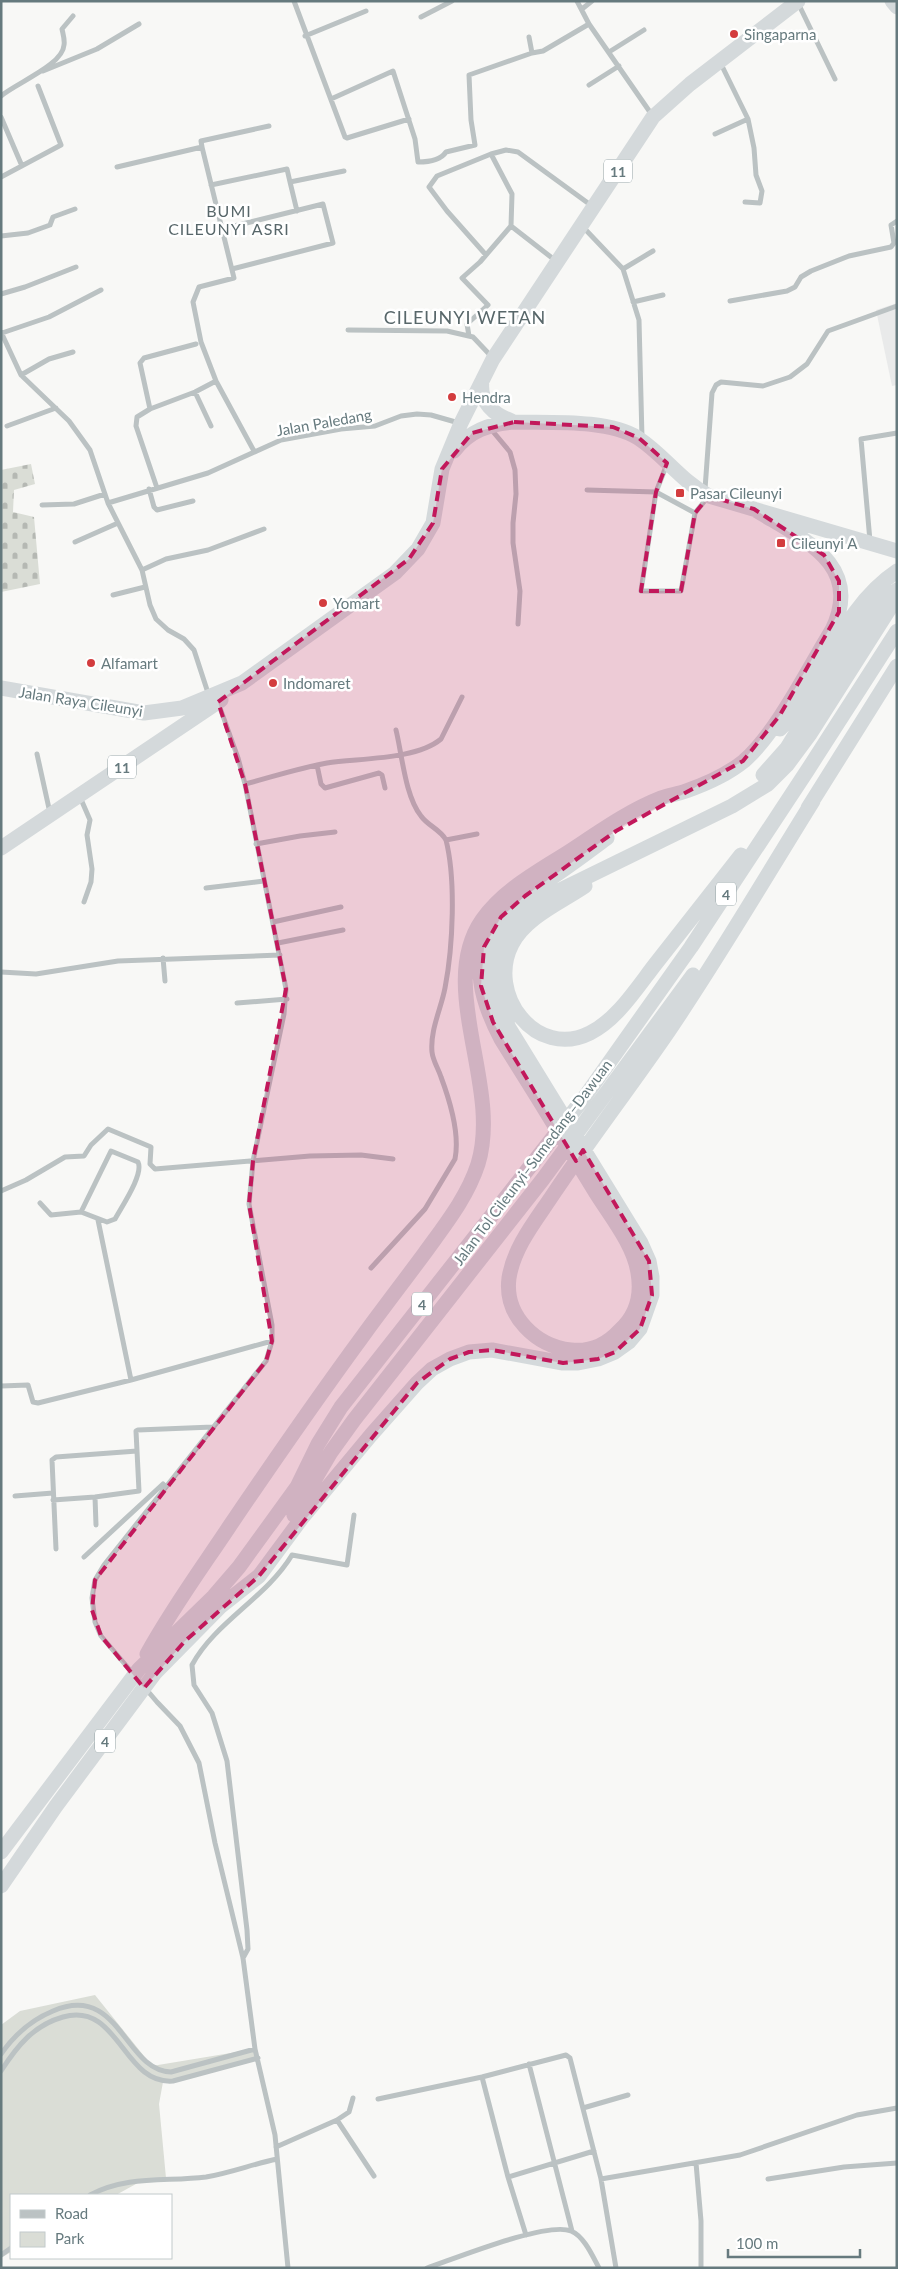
<svg xmlns="http://www.w3.org/2000/svg" width="898" height="2269" viewBox="0 0 898 2269" font-family="Lato,sans-serif">
	<style>
		.built { fill: #e9eaea }
		.green { fill: #daddd6 }
		.cemetery { fill: url(#cemetery-stones) }
		.lines { fill: none; stroke-linecap: round; stroke-linejoin: round }
		.street { stroke: #bbc2c3; stroke-width: 5 }
		.highway { stroke: #d4d9db; stroke-width: 15 }
		.marked { fill: #c2185b; fill-opacity: 0.2; stroke: #c2185b; stroke-width: 4; stroke-dasharray: 10 6; stroke-linejoin: round }
		.poi-dot { fill: #d33c3e; stroke: #fff; stroke-width: 2 }
		.labels { text-anchor: middle; dominant-baseline: central; stroke-width: 5; stroke-linejoin: round; paint-order: stroke }
		.shield { fill: #fff; stroke: #94a2a5; stroke-width: 1 }
		.shield-label { font-size: 14px; font-weight: bold; fill: #667a7e }
		.poi-label { font-size: 15px; fill: #667a7e; stroke: #fff; text-anchor: start }
		.street-label { font-size: 15px; fill: #667a7e; stroke: #fff }
		.neighbourhood-label { font-size: 16px; letter-spacing: 1px; fill: #58676a; stroke: #fff }
		.quarter-label { font-size: 18px; letter-spacing: 1px; fill: #58676a; stroke: #fff }
	</style>
	<defs>
		<pattern id="cemetery-stones" width="16" height="16" patternUnits="userSpaceOnUse" patternTransform="scale(1.25)"><rect width="16" height="16" fill="#daddd6"/><path d="M2 7V4a2 2 0 0 1 4 0v3zM10 15v-3a2 2 0 0 1 4 0v3z" fill="#b5b8b3"/></pattern>
	</defs>
	<rect width="100%" height="100%" fill="#f8f8f6"/>
	<path class="built" d="M897,303V385L892,386L876,310Z"/>
	<path class="green" d="M95,1995L152,2066L255,2049L258,2058L163,2082L159,2104L166,2178L145,2179L116,2195H11V2252L1,2258V2025L20,2011Z"/>
	<path class="cemetery" d="M31,464L35,484L14,490L13,512L34,517L40,584L1,592V470Z"/>
	<g class="lines">
		<path class="street" d="M294,1L345,137L347,138L409,119
			M577,1L589,24L652,115
			M798,3L835,79
			M582,9L592,1
			M421,17L452,1
			M305,36L366,11
			M609,52L644,30
			M532,53L543,51L589,24
			M721,64L748,119L754,148L756,175L762,191L760,203L745,202
			M43,71L97,49L139,24
			M589,85L619,66
			M1,96C16,83 63,65 64,45C65,40 63,34 62,29L73,16
			M331,99L393,71L415,139L418,162C428,162 440,161 446,152L475,145L471,120L469,75L532,53L529,37
			M1,117L22,166
			M715,134L748,119
			M202,147L234,278L199,287L193,302L201,342L216,381L254,451
			M491,154L512,194L511,226L556,261
			M117,167L202,147L201,141L269,126
			M1,177L61,145L38,86
			M290,182L297,211
			M211,185L287,169L290,182L344,171
			M583,227L623,269L639,320L642,438
			M222,229L323,204L333,243L232,269
			M1,236L28,233L50,225L53,217L75,209
			M486,255L447,211L429,187L437,176L491,154L506,150L518,152L592,206
			M623,269L653,251
			M1,294L25,287L76,267
			M730,301L787,291L795,287L801,277L811,271L849,256L891,247L894,243L891,225L897,221
			M633,302L663,295
			M348,330L447,331L473,337L491,356
			M1,332L21,375L69,421L90,450L108,503L142,570L150,605L156,619L168,630L184,639L194,650L209,696
			M2,333L49,317L101,290
			M469,336L467,324L488,305L462,278L480,262L511,226
			M21,375L49,359L73,352
			M195,392L211,426
			M150,409L195,392L216,381
			M7,426L56,408
			M490,428L510,452L515,470L516,494L513,523V543L520,591L518,624
			M667,464L656,492L641,591H681L695,513L707,498
			M157,488L136,426L137,417L150,409L140,363L144,358L196,344
			M149,489L154,507L157,510L193,501
			M705,489L712,393L716,385L721,382L763,386L790,377L807,364L828,331L897,306
			M587,490L656,492L695,513
			M108,503L208,473L281,440L341,429L375,426L401,416L417,414L431,415L459,423
			M42,505L74,504L105,494
			M870,541L861,439L897,433
			M75,542L118,523
			M142,570L166,559L208,550L264,529
			M113,595L145,587
			M219,705L238,758L245,784L286,989L284,1014L253,1161L249,1204L272,1325V1341L266,1361L104,1565L95,1580L92,1598L95,1622L101,1636L157,1702L180,1726L199,1763L215,1843L243,1958L255,2049L275,2135L288,2268
			M396,730C402,754 405,796 421,816C428,826 440,829 446,840L477,834
			M37,754L50,813
			M317,765L321,784L325,788L379,773L382,775L385,788
			M245,784C272,777 299,768 327,763C359,758 416,760 441,739L462,697
			M80,797L90,820L87,835L92,869L91,882L84,902
			M256,844L300,836L335,832
			M206,888L264,881
			M273,922L341,907
			M278,943L343,930
			M163,958L165,981
			M1,972L36,974L118,961L280,955
			M237,1003L287,999
			M111,1151L138,1162C144,1174 122,1206 115,1219L107,1222L81,1212Z
			M1,1191L26,1180L65,1157L84,1156L91,1145L108,1129L151,1147L150,1164L155,1169L310,1156L361,1155L393,1159
			M40,1203L51,1215L81,1212
			M98,1220L131,1380
			M371,1268L425,1209L455,1159C460,1134 450,1101 441,1077C438,1068 433,1061 432,1052C430,1030 441,1009 445,988C453,947 456,880 446,840
			M1,1386L28,1385L33,1402L38,1403L131,1380L272,1341
			M15,1496L53,1493
			M95,1497L96,1525
			M53,1500L95,1497L139,1491L136,1431L138,1430L213,1427
			M56,1549L52,1460L56,1457L137,1451
			M84,1557L163,1484
			M243,1958L248,1949L247,1930L227,1761L212,1713L194,1685L192,1665C215,1622 266,1598 292,1555L347,1565L354,1515
			M1,2054C15,2034 31,2020 53,2011C120,1982 124,2071 171,2072L255,2049
			M529,2064L572,2231
			M1,2071C17,2046 34,2025 63,2017C119,2001 123,2085 173,2081L258,2058
			M482,2077L508,2177
			M378,2099L482,2077L566,2055L570,2058L601,2179
			M583,2108L628,2095
			M337,2120L374,2176
			M276,2147L337,2120L349,2112L353,2098
			M696,2163L701,2221V2268
			M768,2179L844,2167L897,2163
			M90,2195C128,2175 166,2182 206,2177C230,2173 253,2164 277,2159
			M526,2235L508,2177L594,2151
			M1,2255L11,2248
			M427,2268C454,2259 547,2221 571,2231C584,2236 593,2257 599,2268
			M616,2268L601,2179L740,2155L857,2115L897,2108"/>
		<path class="highway" d="M892,1L897,7
			M482,381C479,402 494,415 512,421
			M454,451C469,431 489,424 514,422C550,423 608,419 638,438C664,455 681,481 709,496L897,551
			M1,688L144,713L182,708L242,683L395,573L418,549L433,523L442,469L461,423L493,359L653,117L690,84L798,1
			M780,729C792,717 801,702 809,688C834,647 855,599 897,571
			M763,775L787,748L871,612L882,600L897,590
			M808,808L897,666
			M607,838C592,849 578,860 563,870C491,919 454,949 501,1039C533,1090 565,1142 596,1193C611,1217 634,1245 638,1273C642,1296 636,1316 619,1331C607,1344 590,1352 571,1350C536,1346 504,1316 509,1278C514,1246 537,1219 554,1193C591,1138 631,1086 668,1032C719,957 765,878 813,801
			M1,848L221,700
			M585,886C560,903 526,917 512,944C486,994 536,1060 590,1033C618,1019 638,986 657,962C685,926 713,891 741,855
			M294,1515L331,1452L354,1420L543,1179L693,975
			M147,1654C171,1610 201,1569 229,1527C273,1462 318,1397 365,1333C384,1307 404,1281 424,1254C444,1226 467,1198 478,1164C502,1086 436,987 482,920C504,889 539,871 570,851C599,832 628,811 661,798C669,795 678,794 686,791C706,784 728,774 744,761C777,732 808,669 832,630C865,563 800,538 754,509
			M1,1852L139,1669L214,1596L239,1567L297,1487L318,1444L341,1407L584,1098L691,947L807,771L897,631
			M1,1886L56,1806L155,1673L221,1606L259,1576L302,1518L371,1435L417,1383L432,1369L450,1359L469,1352L492,1350L563,1363H578L598,1359L615,1352L629,1342L640,1329L652,1295V1277L649,1261L641,1243L509,1028L493,988L492,969L496,951L503,935L513,922L544,898L732,806L768,784L787,765L810,734L897,597"/>
	</g>
	<path class="marked" d="M514,422L613,427L639,438L667,463L656,492L641,591H681L695,513L709,496L754,509L824,555L839,581V612L780,715L743,761L616,831L525,896L501,917L484,947L481,986L493,1022L576,1161L583,1150L649,1261L652,1295L640,1329L615,1352L598,1359L563,1363L492,1350L469,1352L450,1359L417,1383L259,1576L185,1641L144,1688L101,1636L92,1610L95,1580L266,1361L272,1341L249,1204L253,1161L286,989L245,784L218,702L409,559L433,523L442,469L472,433Z"/>
	<g class="poi-dot">
		<circle cx="734" cy="34" r="5"/>
		<circle cx="452" cy="397" r="5"/>
		<rect x="675" y="488" width="10" height="10" rx="2.5"/>
		<rect x="776" y="538" width="10" height="10" rx="2.5"/>
		<circle cx="323" cy="603" r="5"/>
		<circle cx="91" cy="663" r="5"/>
		<circle cx="273" cy="683" r="5"/>
	</g>
	<g class="labels">
		<g class="shield">
			<rect x="604" y="159.5" width="28" height="23" rx="4"/>
			<rect x="108" y="755.5" width="28" height="23" rx="4"/>
			<rect x="716" y="882.5" width="20" height="23" rx="4"/>
			<rect x="412" y="1292.5" width="20" height="23" rx="4"/>
			<rect x="95" y="1729.5" width="20" height="23" rx="4"/>
		</g>
		<g class="shield-label">
			<text x="618" y="171">11</text>
			<text x="122" y="767">11</text>
			<text x="726" y="894">4</text>
			<text x="422" y="1304">4</text>
			<text x="105" y="1741">4</text>
		</g>
		<g class="poi-label">
			<text x="744" y="34">Singaparna</text>
			<text x="462" y="397">Hendra</text>
			<text x="690" y="493">Pasar Cileunyi</text>
			<text x="791" y="543">Cileunyi A</text>
			<text x="333" y="603">Yomart</text>
			<text x="101" y="663">Alfamart</text>
			<text x="283" y="683">Indomaret</text>
		</g>
		<g class="street-label">
			<text transform="translate(324 422) rotate(-10)">Jalan Paledang</text>
			<text transform="translate(81 701) rotate(9)">Jalan Raya Cileunyi</text>
			<text transform="translate(532 1162) rotate(-53)">Jalan Tol Cileunyi–Sumedang–Dawuan</text>
		</g>
		<g class="neighbourhood-label">
			<text x="229" y="210">BUMI<tspan x="229" dy="18">CILEUNYI ASRI</tspan></text>
		</g>
		<g class="quarter-label">
			<text x="465" y="317">CILEUNYI WETAN</text>
		</g>
	</g>
	<rect width="898" height="2269" fill="none" stroke="#667a7e" stroke-width="5"/>
	<rect x="10" y="2194" width="162" height="65" fill="#ffffff" stroke="#c2cacb"/>
	<rect x="20" y="2210" width="25" height="8" fill="#bbc2c3" stroke="#c2cacb"/>
	<text x="55" y="2219" font-size="15" fill="#667a7e">Road</text>
	<rect x="20" y="2232" width="25" height="15" fill="#daddd6" stroke="#c2cacb"/>
	<text x="55" y="2244" font-size="15" fill="#667a7e">Park</text>
	<path d="M728 2249v8h132v-8" fill="none" stroke="#667a7e" stroke-width="2.5"/>
	<text x="736" y="2249" font-size="15" fill="#667a7e" stroke="#ffffff" stroke-width="4" paint-order="stroke">100 m</text>
</svg>
